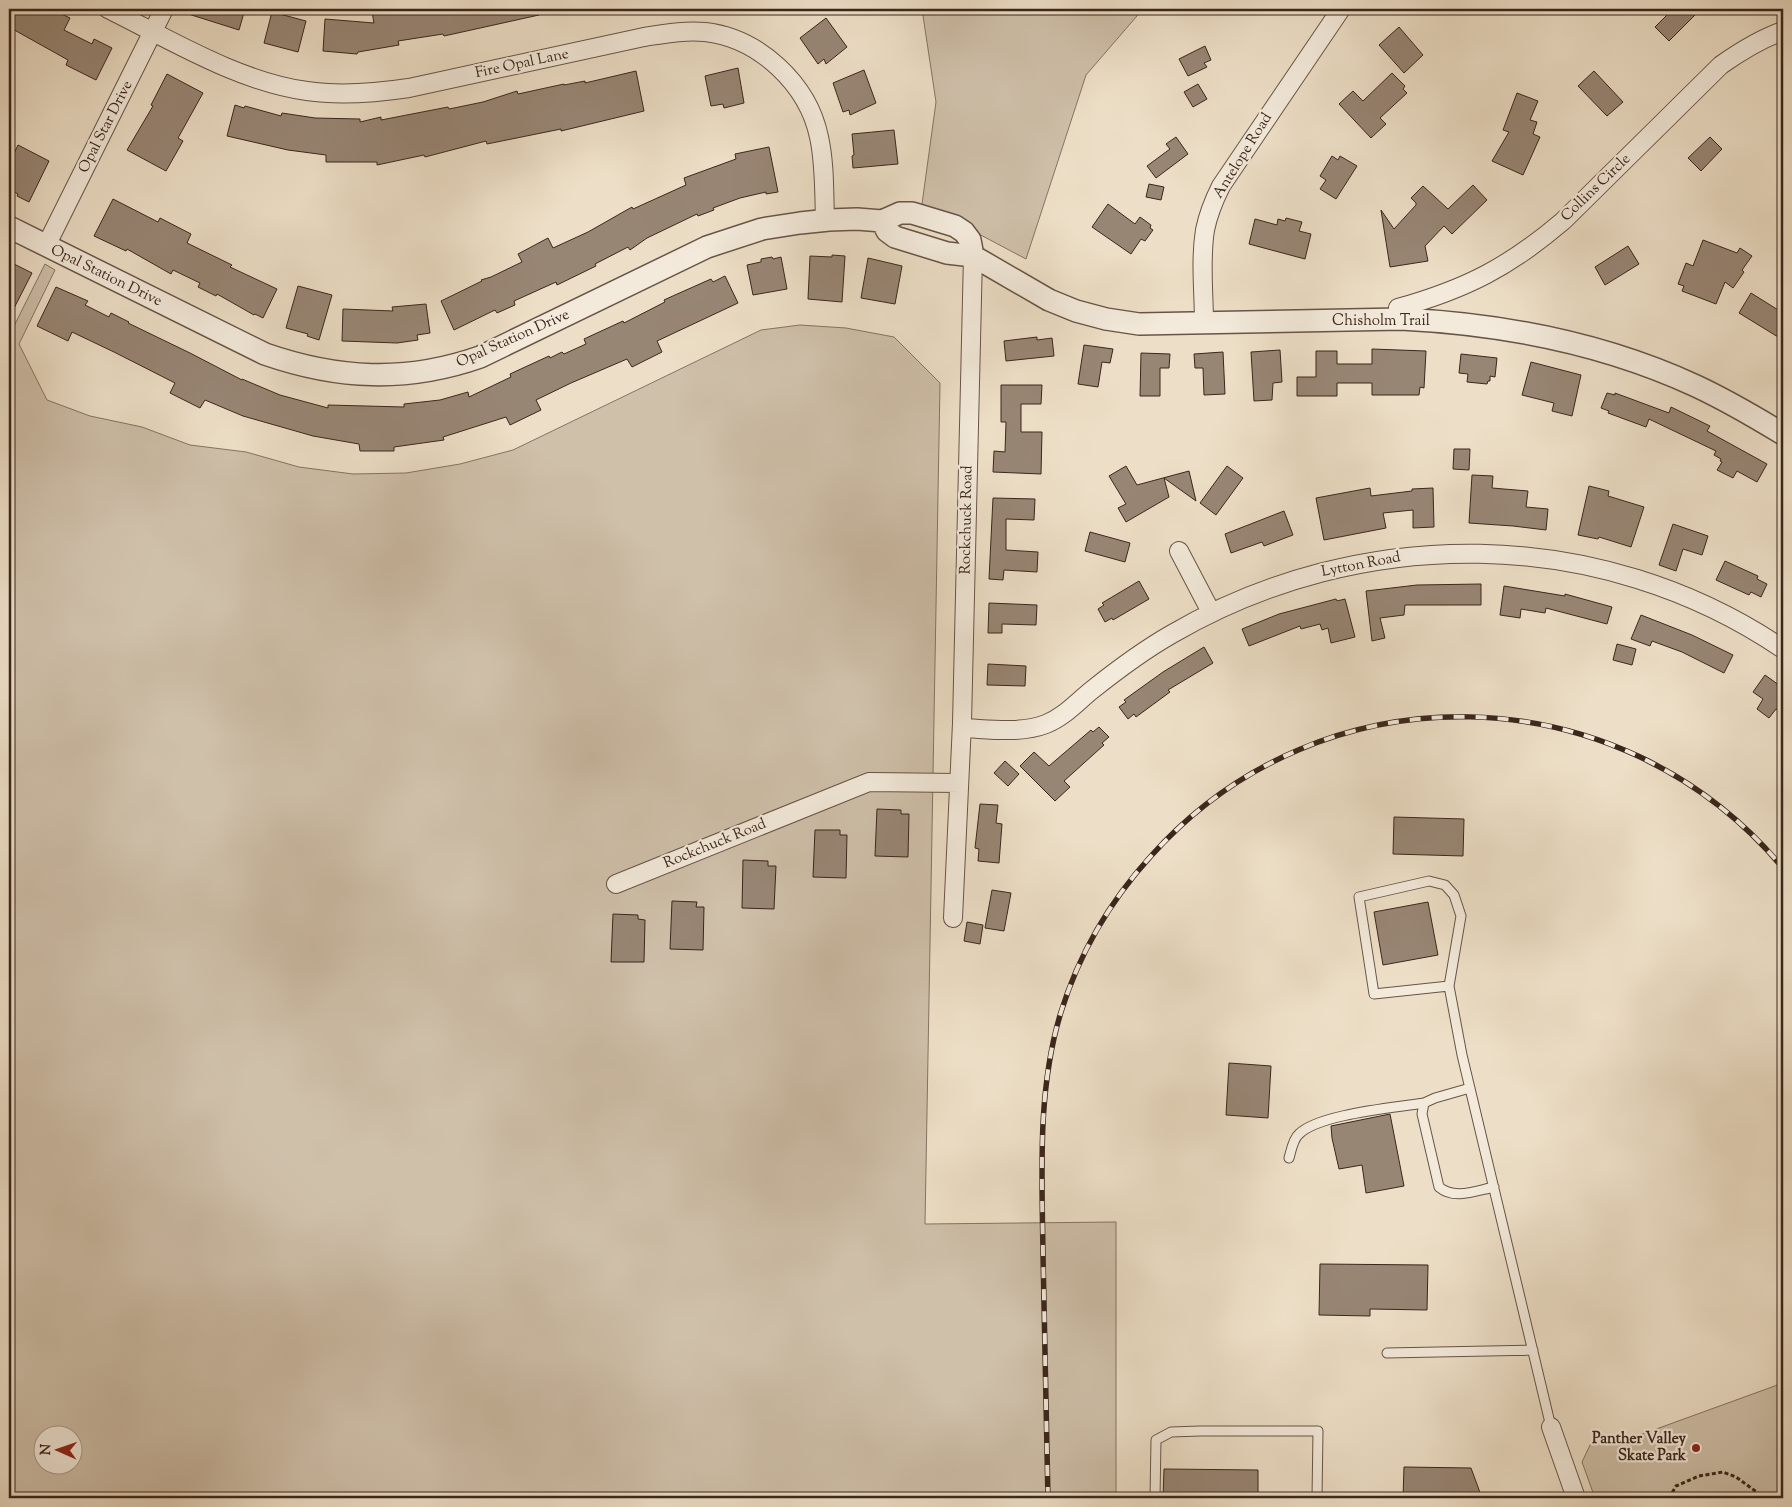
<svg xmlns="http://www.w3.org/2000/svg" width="1792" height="1507" viewBox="0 0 1792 1507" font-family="'Sorts Mill Goudy',serif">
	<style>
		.green { fill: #cfc0aa; stroke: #857363; fill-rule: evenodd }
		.building { fill: #988675; stroke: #3b261c }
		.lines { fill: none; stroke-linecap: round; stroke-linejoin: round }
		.service-casing { stroke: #685447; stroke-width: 11 }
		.minor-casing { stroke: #685447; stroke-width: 20 }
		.tertiary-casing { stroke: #685447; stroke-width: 24 }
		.path { stroke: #3b261c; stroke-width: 3; stroke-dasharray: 4 2.5; stroke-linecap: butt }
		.service { stroke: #f3eadb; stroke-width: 9 }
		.minor { stroke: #f3eadb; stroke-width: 18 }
		.tertiary { stroke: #f3eadb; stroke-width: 21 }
		.rail-casing { stroke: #3b261c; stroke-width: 5.5 }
		.rail { stroke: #f3eadb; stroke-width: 4; stroke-dasharray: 11; stroke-linecap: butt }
		.poi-dot { fill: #8f2418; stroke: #f3eadb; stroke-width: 2 }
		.labels { text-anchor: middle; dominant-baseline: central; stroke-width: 4.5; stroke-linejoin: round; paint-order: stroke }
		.street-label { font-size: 15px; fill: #3b261c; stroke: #f3eadb }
		.poi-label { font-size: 15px; font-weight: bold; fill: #3b261c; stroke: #f3eadb; text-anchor: end }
	</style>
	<rect width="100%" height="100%" fill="#eddfc7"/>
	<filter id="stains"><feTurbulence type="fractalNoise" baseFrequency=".004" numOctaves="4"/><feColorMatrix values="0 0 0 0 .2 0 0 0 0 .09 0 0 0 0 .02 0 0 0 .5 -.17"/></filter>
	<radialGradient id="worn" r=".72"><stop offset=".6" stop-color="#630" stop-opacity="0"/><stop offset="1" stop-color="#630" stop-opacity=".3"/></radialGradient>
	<path class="green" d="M922,9H1143L1086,75L1026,259L922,204L936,102Z
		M45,264L55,270L19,344L47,400L90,416L142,427L190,445L246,452L299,467L353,474L406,473L460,464L513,450L761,330L800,325L846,328L894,337L940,383L925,1224L1116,1222V1498H9V336ZM42,1434H72V1464H42Z
		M1783,1383V1498H1595L1582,1462L1592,1441L1615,1444Z"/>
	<path class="building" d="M9,9H25L34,13L36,9H39L49,14L51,9L70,18L64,30L92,44L94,39L112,48L96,80L66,65L68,60L9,27Z
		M182,9H245L239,30L182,12Z
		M399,9H539V15L444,36L443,34L398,41L399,45L358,52L357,54L323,51L325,19L374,23L372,12Z
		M1673,9H1701L1669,41L1655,27Z
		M272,12L306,21L298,52L264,43Z
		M826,18L847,47L826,64L824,59L818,64L800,38Z
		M1399,27L1423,55L1404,73L1379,45Z
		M1205,46L1211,60L1204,63L1207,67L1188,76L1179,59Z
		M738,68L744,103L724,108L723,104L711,106L705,76Z
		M864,70L876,103L850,115L849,110L843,112L833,83Z
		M636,71L644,111L561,131V129L487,144L486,141L425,157L424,155L377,165V162H326V155L288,150L227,136L235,105L244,108L245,106L281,116L282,113L315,118L360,119V122L381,117V120L448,107L449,109L483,102L517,91L518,94L564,84V85L585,81V83Z
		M1594,71L1623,102L1607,116L1578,86Z
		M1392,73L1405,86L1403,89L1407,93L1380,118L1386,124L1371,138L1339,104L1353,91L1363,101Z
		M167,74L203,93L178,138L183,141L166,171L127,150L153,106L151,105Z
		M1198,84L1207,99L1193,107L1184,92Z
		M1517,93L1538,101L1530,120L1537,122L1533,134L1540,137L1523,175L1492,161L1509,132L1503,130Z
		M894,130L898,164L853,168L852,156L854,155L852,134Z
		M1176,137L1188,154L1156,178L1147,166L1170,149L1166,144Z
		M1710,137L1722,149L1701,171L1688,158Z
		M18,145L49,161L29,202L17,196L18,194L9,189V164Z
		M769,147L778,192L766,194V192L740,198L713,208L714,210L698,216L697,214L647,238L630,250L628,247L595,264L596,266L557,285L556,282L514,301L515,305L497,313L495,310L454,330L441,301L482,281L481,280L491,277L522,262L518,254L548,238L553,248L588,232L632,207L633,209L686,185L684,178L736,159L735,154Z
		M1332,156L1338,160L1340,156L1357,166L1336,199L1320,189L1326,180L1320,176Z
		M1149,184L1164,187L1161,200L1146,197Z
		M1473,185L1487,200L1452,234L1444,226L1425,246L1428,261L1390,267L1381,210L1394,229L1416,205V203L1411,198L1423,186L1448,209Z
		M113,199L158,222L160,218L191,234L187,243L232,265L230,267L277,289L263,318L255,314L254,315L217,294L216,296L198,287L200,283L173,270L171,274L127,249L126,251L94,236Z
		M1108,204L1135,224L1140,217L1151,225L1150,228L1153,230L1145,241L1141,239L1131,254L1092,227Z
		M1286,218L1302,222L1299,231L1311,234L1305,259L1249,244L1255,219L1277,225L1278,219L1285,221Z
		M1703,240L1737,253L1740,248L1752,256L1742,270L1744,272L1733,288L1725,282L1716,304L1682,291L1684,286L1678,284L1686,263L1693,266Z
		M1628,246L1639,264L1605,285L1595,267Z
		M832,255L845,256L842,302L808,299L810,256L832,257Z
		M772,257L773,259L781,257L787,289L753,295L747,265L761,262V259Z
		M868,258L902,266L895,304L861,298Z
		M14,264L32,273L9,318V274Z
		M725,276L738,303L657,341L662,352L632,367L627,359L571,383L536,400L541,410L510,425L506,417L443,437L444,440L394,447V451H360L359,444L313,436L243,416L205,400L200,408L170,393L175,383L114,352L72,332L68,341L37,326L56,287L88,301L85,305L109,317L111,313L129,322L128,323L190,353L242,380V379L280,395L328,408V405L404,407V404L440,400L468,392L469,397L511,377L510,374L549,356L550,358L562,352L564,354L586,344L584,339L623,321L624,323L665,302L664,300L675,295L711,279L713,282Z
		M298,286L332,295L319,340L307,336L308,334L286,328Z
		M1751,293L1783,313V340L1739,313Z
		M426,304L430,333L417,335L418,340L397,343L342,341L343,309L393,311L392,307Z
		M1037,337V340L1052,338L1054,356L1006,361L1004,341Z
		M1084,345L1113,349L1110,363L1102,362L1098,387L1078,384Z
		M1372,349L1426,351L1424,388L1420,387L1419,395H1372V383H1337V396H1297V377H1316V351H1337V364H1372Z
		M1280,350L1282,382L1273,383L1272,400L1254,401L1251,352Z
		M1223,352L1225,394L1204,395L1203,368H1195L1194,354Z
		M1141,353L1170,354L1169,368H1160V396H1140Z
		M1461,354L1497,358L1495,377L1490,376V381H1488L1487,384L1467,382L1468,374L1459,373Z
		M1531,362L1581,375L1572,416L1552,411L1554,403L1522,395Z
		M1001,385H1042L1041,404H1021V432H1042L1041,474L993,472L994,451L1005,452L1006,422H1001Z
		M1607,393L1615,395V393L1669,413L1671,407L1710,426L1707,431L1767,464L1757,482L1737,471L1733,478L1717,470L1722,462L1720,461L1721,459L1714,455L1716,451L1649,419L1646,427L1608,413L1609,411L1601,408Z
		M1454,449H1470L1469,470L1453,469Z
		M1126,466L1137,485L1189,471L1196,501L1164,478L1169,497L1126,522L1118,508L1126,504L1109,476Z
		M1227,466L1243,478L1216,515L1200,503Z
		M1472,475L1493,476L1492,488L1528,491L1526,507L1548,509L1546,530L1513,526L1469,523Z
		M1589,486L1609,491L1608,496L1644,507L1631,547L1599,537L1598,539L1578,535Z
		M1370,488L1371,496L1412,491V489L1433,488L1434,527L1413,528V510L1383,513L1386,528L1324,540L1316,498Z
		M993,498L1035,499L1034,520L1006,519V550L1038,552L1037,572L1004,570L1003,580L989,579Z
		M1284,511L1293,535L1264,546L1262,542L1231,553L1225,534Z
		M1673,524L1708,536L1702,555L1683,549L1676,571L1659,565Z
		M1090,532L1130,543L1125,562L1085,551Z
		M1725,561L1758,576L1757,579L1767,584L1761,597L1751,592L1749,595L1716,580Z
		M1139,581L1149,599L1113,620L1112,618L1105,622L1098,609L1104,605L1102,603Z
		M1481,584V605H1405L1404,615L1380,618L1385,638L1372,641L1366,591L1417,585Z
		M1504,586L1565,596V594L1612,607L1607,624L1546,608L1545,613L1521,609L1520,618L1500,615Z
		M1336,599L1337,601L1345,599L1355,637L1331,643L1328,628L1322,630L1320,624L1301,629L1300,626L1249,646L1242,629L1279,614Z
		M989,603L1037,605L1036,625L1002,624V633H988Z
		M1641,615L1692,635L1733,655L1724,673L1682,652L1652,641L1650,646L1631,639Z
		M1617,644L1636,649L1632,665L1613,660Z
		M1204,647L1213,663L1168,690L1170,692L1136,717L1134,714L1128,719L1119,707L1126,702L1124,700L1163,672Z
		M988,664L1026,666L1025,686L987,685Z
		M1765,675L1783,688V714L1776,709L1769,718L1757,709L1763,699L1753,692Z
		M1099,727L1109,737L1102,743L1104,745L1064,781L1070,787L1055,801L1020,766L1034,752L1049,766L1091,730L1093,732Z
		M1005,761L1019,774L1008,786L994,773Z
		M980,804L998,805L996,823L1002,824L999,863L978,861L979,849L975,848Z
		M877,809L901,810V814H909L908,857L875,856Z
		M1394,817L1464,819L1463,856L1393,854Z
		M815,830H840V835H847L846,878L813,877Z
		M743,860L768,861V866H776L774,909L742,908Z
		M992,890L1011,893L1004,931L985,928Z
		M672,901L697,902L696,907H704L703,950L670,949Z
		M1428,902L1438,955L1383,965L1374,912Z
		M613,914L638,915V919L645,920L644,962H611Z
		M967,922L983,925L980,944L964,941Z
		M1229,1063L1271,1066L1268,1118L1226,1115Z
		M1390,1114L1404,1186L1366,1193L1362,1165L1339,1169L1332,1138L1331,1126Z
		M1320,1264L1428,1265L1427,1310L1370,1309V1316L1319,1315Z
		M1404,1467L1471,1468L1482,1498H1403Z
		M1164,1469L1258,1470V1498H1163Z"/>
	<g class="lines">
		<defs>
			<path id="service" d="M1449,986L1461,916L1454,895L1445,885L1429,881L1359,897L1374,994L1449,986L1462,1055L1551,1427
				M1470,1088L1435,1098L1424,1103L1422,1114L1439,1187C1454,1200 1475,1191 1494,1187
				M1289,1158C1291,1151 1293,1139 1299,1134C1319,1114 1394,1108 1424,1103
				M1387,1353L1533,1350
				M1155,1498L1156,1440L1171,1432L1200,1431H1318L1317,1498"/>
			<path id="minor" d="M108,9C169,39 239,82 307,91C341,96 375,93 409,88L644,37C664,34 684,30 705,32C759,38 808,84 819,137C825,164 824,193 825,221
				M46,246L164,9
				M1401,319L1398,308C1466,289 1509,267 1563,221L1721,65C1741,51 1760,39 1783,31
				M1204,323C1204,293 1200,261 1205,230C1208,215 1214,200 1221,186L1341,9
				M1179,551L1211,612
				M962,728C989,729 1020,734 1046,724C1064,717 1077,702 1092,690C1117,670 1144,650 1172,634C1361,524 1600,525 1783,649
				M616,884L869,782L959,783
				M953,918L962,723L973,256
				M1551,1427L1576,1498"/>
			<path id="tertiary" d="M882,221L887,231L895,237L947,253L973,256L1049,300L1076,311L1106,319L1139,324L1401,319C1503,324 1603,343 1696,386C1726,400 1755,417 1783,434
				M9,227L265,354C337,379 406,383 480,357L707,247L762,229L800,223L829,220L857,219L882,221L900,213H912L955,226L964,232L970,240L973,256"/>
		</defs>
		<use href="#service" class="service-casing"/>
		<use href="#minor" class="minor-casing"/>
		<use href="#tertiary" class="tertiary-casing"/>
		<path class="path" d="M1669,1498L1676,1486L1699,1476L1723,1472L1736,1477L1765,1498"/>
		<use href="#service" class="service"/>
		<use href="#minor" class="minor"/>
		<use href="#tertiary" class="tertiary"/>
		<defs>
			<path id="rail" d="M1048,1498C1046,1417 1045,1336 1043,1254C1042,1173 1037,1090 1061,1012C1079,954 1110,901 1151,856C1322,665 1619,672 1783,868"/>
		</defs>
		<use href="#rail" class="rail-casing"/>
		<use href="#rail" class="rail"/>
	</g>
	<circle class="poi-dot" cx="1696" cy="1448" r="5"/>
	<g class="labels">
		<g class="street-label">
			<text transform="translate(522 64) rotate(-12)">Fire Opal Lane</text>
			<text transform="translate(106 127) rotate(-63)">Opal Star Drive</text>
			<text transform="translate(1243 156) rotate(-58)">Antelope Road</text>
			<text transform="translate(1596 188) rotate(-44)">Collins Circle</text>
			<text transform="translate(106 276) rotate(26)">Opal Station Drive</text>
			<text x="1381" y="321">Chisholm Trail</text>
			<text transform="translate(513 339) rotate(-24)">Opal Station Drive</text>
			<text transform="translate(967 520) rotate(-89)">Rockchuck Road</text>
			<text transform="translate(1361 565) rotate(-11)">Lytton Road</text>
			<text transform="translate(715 844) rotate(-22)">Rockchuck Road</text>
		</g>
		<g class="poi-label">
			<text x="1686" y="1439">Panther Valley<tspan x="1686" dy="17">Skate Park</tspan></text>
		</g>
	</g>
	<rect width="1792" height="1507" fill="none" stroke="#eddfc7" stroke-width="30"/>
	<rect x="10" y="10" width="1772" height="1487" fill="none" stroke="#3b261c" stroke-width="2.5"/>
	<rect x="15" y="15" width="1762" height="1477" fill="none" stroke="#3b261c"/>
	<g transform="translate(58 1450) rotate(272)"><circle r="24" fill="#f3eadb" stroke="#a99c8f"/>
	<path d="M0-4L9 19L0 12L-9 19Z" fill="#8f2418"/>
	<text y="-8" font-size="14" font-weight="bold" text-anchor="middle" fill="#3b261c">N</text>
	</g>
	<rect width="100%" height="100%" filter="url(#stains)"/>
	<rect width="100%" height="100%" fill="url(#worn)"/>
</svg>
